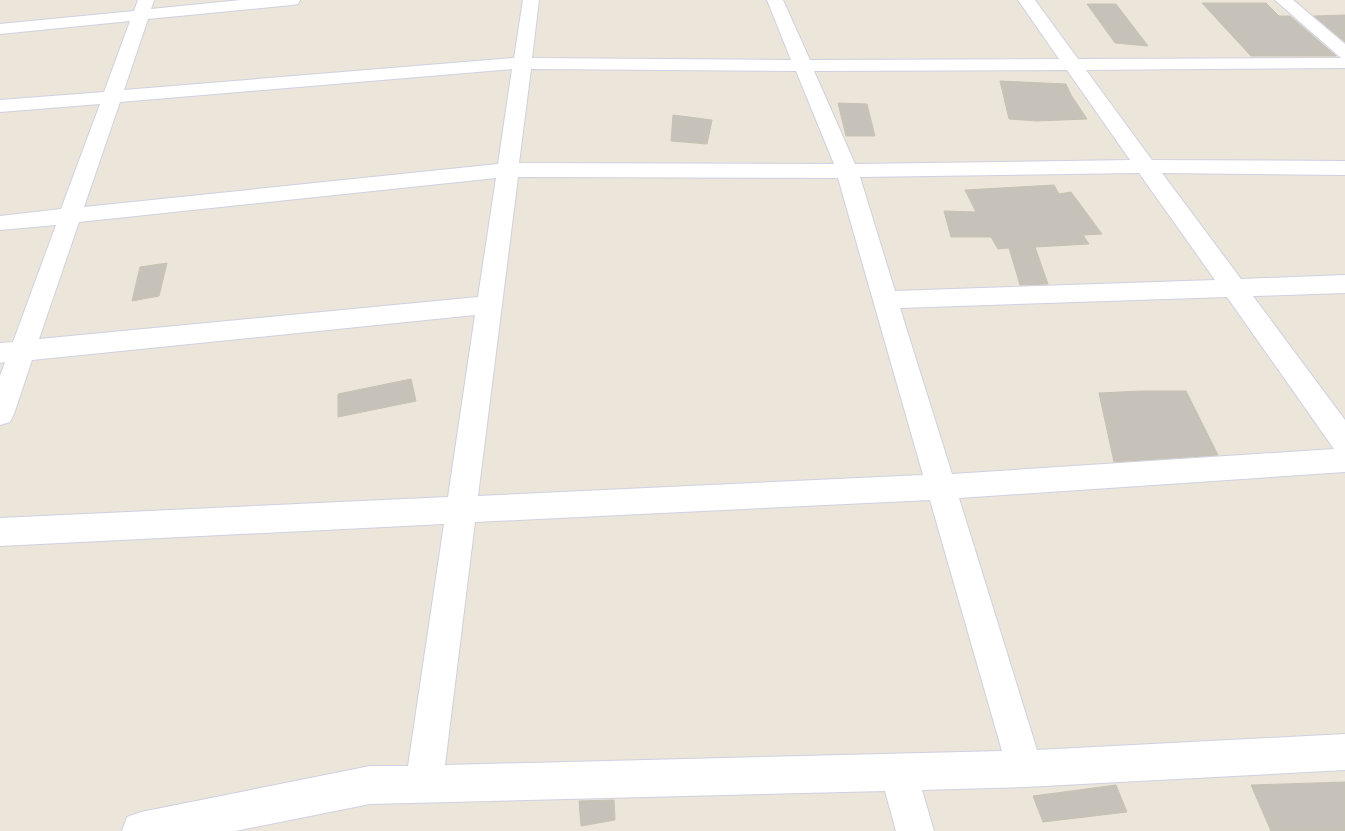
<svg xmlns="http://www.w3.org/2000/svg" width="1345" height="831" viewBox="0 0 1345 831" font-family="'Public Sans',sans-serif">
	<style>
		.building { fill: #c6c2b9; stroke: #c6c2b3 }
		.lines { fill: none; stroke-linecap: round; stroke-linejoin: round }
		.minor-casing { stroke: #cfd0e2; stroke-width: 2 }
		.minor { fill: #fff; fill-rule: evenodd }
	</style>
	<rect width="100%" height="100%" fill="#ebe6d9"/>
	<path class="building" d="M1202,3H1266L1279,16H1290L1336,56H1251Z
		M1087,4H1116L1148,46L1115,43Z
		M1345,15V42L1314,16Z
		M1000,81L1066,84L1071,95L1087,119L1037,121L1009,119Z
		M838,103L867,104L875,136H846Z
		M673,115L712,120L707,144L671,141Z
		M1054,185L1059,194L1071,192L1102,234L1083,235L1089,244L1035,247L1048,284L1020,285L1009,248L998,249L991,237H951L944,211L976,212L965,190Z
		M167,263L159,296L132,301L140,267Z
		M411,379L416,401L338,417V394Z
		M1141,391H1186L1218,455L1114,462L1099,393Z
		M1345,782V831H1271L1251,785Z
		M1116,785L1127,812L1043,822L1033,796Z
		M614,800L615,820L581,826L579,801Z"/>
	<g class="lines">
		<defs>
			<path id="minor" d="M138,0H154L151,9L241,0H300L298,4L292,5L148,19L124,90L514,58L523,0H539L532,58L791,60L767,0H783L810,60L1059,59L1018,0H1035L1078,59L1341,58L1275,0H1293L1345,44V68L1086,70L1152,160L1345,161V175L1162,173L1241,279L1345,275V293L1253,296L1345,420V472L959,498L1037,750L1345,734V770L1025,787L922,790L934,831H896L885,791L370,804L235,831H122L127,817L141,812L370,766H408L444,524L0,546V518L448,497L475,315L32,360L14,414L10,422L0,425V376L5,362L0,363V343L13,342L56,225L0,230V216L61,209L100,104L0,112V100L104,92L130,21L0,34V24L134,11ZM512,69L498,164L84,207L120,102ZM531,69L796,71L834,164L519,163ZM1067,70L1130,160L855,164L814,71ZM1139,173L1215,280L895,291L860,177ZM518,177L838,178L923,475L478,496ZM496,178L478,297L39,339L79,222ZM1227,297L1334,449L952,474L900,308ZM930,500L1002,751L445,765L475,522Z"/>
		</defs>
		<use href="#minor" class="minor-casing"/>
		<use href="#minor" class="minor"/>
	</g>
</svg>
